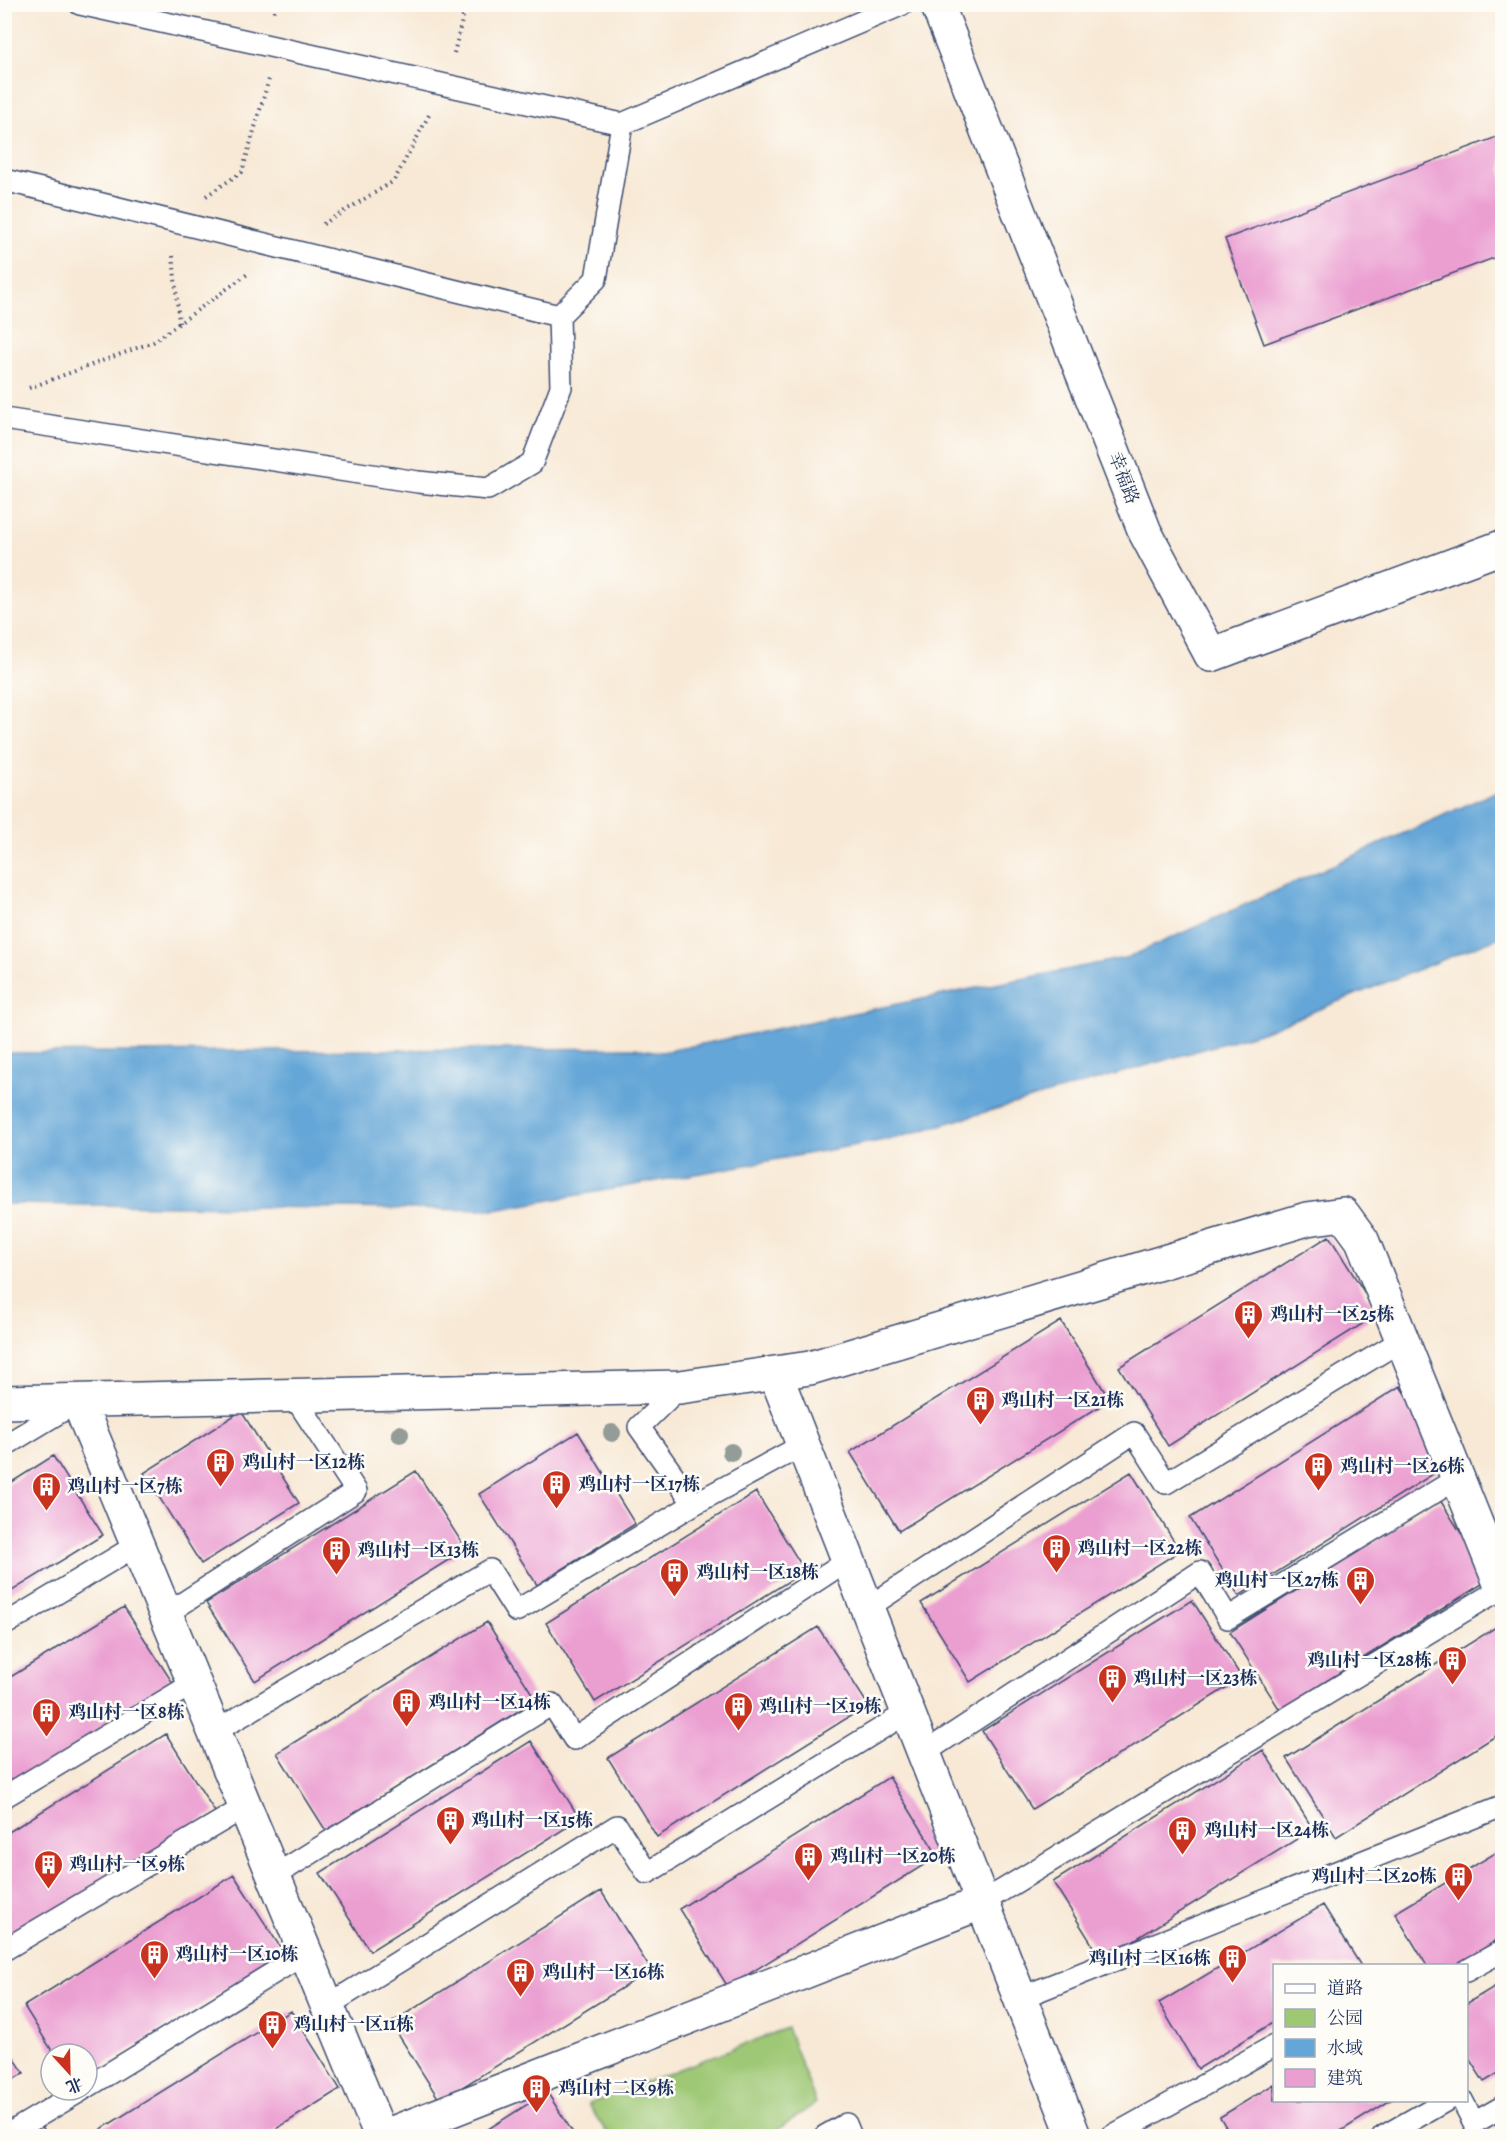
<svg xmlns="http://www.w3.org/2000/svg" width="1507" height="2141" viewBox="0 0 1507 2141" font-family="Alegreya,'Noto Serif SC',serif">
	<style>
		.green { fill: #9ec874; stroke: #5c7c69; stroke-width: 1.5 }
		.water { fill: #63a6d7; stroke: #3f6a9a; stroke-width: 1.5 }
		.building { fill: #eb9fd1 }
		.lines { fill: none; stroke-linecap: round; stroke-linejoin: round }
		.service-casing { stroke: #3c4b70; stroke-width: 24 }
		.minor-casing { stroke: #3c4b70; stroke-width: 36 }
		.path { stroke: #3c4b70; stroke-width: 4; stroke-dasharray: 1.5 4.5; stroke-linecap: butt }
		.service { stroke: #fff; stroke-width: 21 }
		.minor { stroke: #fff; stroke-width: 33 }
		.tree { fill: #949c98 }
		.labels { text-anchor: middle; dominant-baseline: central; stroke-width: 5; stroke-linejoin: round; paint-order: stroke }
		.street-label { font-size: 18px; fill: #1b2f5e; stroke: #fdfcf7 }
		.poi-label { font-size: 18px; font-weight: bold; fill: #1b2f5e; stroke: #fdfcf7; text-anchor: start }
	</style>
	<rect width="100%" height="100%" fill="#fdfcf7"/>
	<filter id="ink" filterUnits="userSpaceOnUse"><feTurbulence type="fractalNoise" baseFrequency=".0167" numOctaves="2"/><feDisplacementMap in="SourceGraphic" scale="12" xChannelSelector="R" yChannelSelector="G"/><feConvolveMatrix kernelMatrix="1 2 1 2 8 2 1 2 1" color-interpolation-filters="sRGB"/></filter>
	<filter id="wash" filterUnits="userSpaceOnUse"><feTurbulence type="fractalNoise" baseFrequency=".008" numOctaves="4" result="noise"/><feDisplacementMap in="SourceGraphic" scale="24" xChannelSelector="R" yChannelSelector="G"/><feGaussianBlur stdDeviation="1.35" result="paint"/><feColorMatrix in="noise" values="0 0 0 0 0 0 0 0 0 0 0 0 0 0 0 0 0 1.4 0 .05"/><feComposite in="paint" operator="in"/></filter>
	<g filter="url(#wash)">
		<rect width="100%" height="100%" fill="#f8e9d6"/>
		<path class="green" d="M787,2028L816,2103L768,2136H609L588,2104Z"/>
		<path class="water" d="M1502,789V936L1262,1032L896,1138L495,1210L5,1204V1053L634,1048L662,1052L1129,957Z"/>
		<g id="blocks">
			<path class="building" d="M1502,135V255L1264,344L1225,239Z
				M1329,1236L1378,1314L1168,1446L1119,1367Z
				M1061,1321L1110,1400L899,1531L850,1452Z
				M1400,1386L1449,1464L1239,1596L1190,1518Z
				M241,1411L299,1503L201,1564L144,1473Z
				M578,1432L635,1524L537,1585L479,1494Z
				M53,1456L103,1535L4,1596V1487Z
				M416,1471L466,1549L255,1681L206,1603Z
				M1131,1472L1180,1551L970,1682L921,1603Z
				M756,1492L805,1571L595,1702L546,1623Z
				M1440,1500L1490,1579L1280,1710L1230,1632Z
				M1192,1600L1242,1678L1032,1809L982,1731Z
				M124,1607L174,1685L4,1791V1681Z
				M487,1622L536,1700L326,1831L277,1753Z
				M818,1627L868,1705L657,1837L608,1758Z
				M1496,1627L1502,1637V1732L1336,1837L1286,1758Z
				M166,1734L215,1812L4,1944V1835Z
				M531,1741L580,1819L370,1951L320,1873Z
				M1263,1750L1313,1829L1102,1960L1053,1882Z
				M889,1777L938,1856L728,1987L679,1909Z
				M1502,1849V1937L1456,1966H1427L1395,1913Z
				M234,1875L284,1953L87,2076V2054H54L24,2006Z
				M601,1891L651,1970L440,2101L391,2023Z
				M1323,1905L1361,1966H1274V2022L1198,2069L1159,2003Z
				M1502,1982V2071L1484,2082L1466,2054V2004Z
				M291,2011L340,2089L265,2136H90Z
				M4,2042L24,2073L4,2085Z
				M1274,2084V2100H1391L1333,2136H1231L1220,2117Z
				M547,2092L575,2136H477Z
				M38,2120L48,2136H11Z"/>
		</g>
	</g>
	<g filter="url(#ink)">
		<use href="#blocks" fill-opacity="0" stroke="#3c4b70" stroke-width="1.5"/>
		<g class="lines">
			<defs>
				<path id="service" d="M80,4L622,124L903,4
					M4,180L559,316L596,279L622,124
					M4,419L418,482L488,489L532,463L561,387L559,316
					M680,1387L639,1427L694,1504
					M4,1446L75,1403
					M867,1608L1134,1433L1166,1483L1402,1340
					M166,1614L356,1491L294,1396
					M4,1625L137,1545
					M214,1732L490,1570L516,1611L694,1504L803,1445
					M924,1753L1200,1572L1228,1618L1458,1478
					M4,1797L194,1683
					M274,1876L552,1704L574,1739L848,1560
					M983,1902L1502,1588
					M4,1950L245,1807
					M1466,1971L1502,1951
					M1020,1998L1502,1806
					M327,2006L617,1826L647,1873L908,1712
					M87,2087L306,1953
					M1462,2100L1474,2123L1502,2107
					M5,2136L82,2090
					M825,2136L846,2124L851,2136
					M1112,2136L1274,2046
					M1384,2136L1447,2100"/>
				<path id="minor" d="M937,4L1145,532L1211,655L1502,547
					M775,1373L1074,2136
					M78,1401L381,2136
					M4,1402L680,1387L810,1368L1307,1219L1343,1214L1362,1240L1502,1588
					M385,2136L983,1902"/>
			</defs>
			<use href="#service" class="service-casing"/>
			<use href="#minor" class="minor-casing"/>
			<path class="path" d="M274,4V15
				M454,53L466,4
				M206,196L242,172L269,79
				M323,224L394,181L429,115
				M173,256L179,323
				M29,388L153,342L249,273"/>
			<use href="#service" class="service"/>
			<use href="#minor" class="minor"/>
		</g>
		<g class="tree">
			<circle cx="612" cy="1433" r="9"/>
			<circle cx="400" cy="1434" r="9"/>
			<circle cx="731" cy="1452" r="9"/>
		</g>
	</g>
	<defs>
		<symbol id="building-pin" viewBox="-11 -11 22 30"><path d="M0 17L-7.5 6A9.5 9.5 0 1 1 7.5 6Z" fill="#c8321e" stroke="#fdfcf7"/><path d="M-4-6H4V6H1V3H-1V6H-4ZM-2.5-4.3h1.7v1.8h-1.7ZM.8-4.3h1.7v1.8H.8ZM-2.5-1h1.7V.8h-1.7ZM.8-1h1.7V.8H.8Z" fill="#fff"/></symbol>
	</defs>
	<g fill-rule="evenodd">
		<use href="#building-pin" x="1232" y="1298" width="33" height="45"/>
		<use href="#building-pin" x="964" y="1384" width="33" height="45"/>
		<use href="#building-pin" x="204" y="1446" width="33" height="45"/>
		<use href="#building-pin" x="1302" y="1450" width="33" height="45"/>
		<use href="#building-pin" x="540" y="1468" width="33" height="45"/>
		<use href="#building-pin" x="30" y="1470" width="33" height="45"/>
		<use href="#building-pin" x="1040" y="1532" width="33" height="45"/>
		<use href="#building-pin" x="320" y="1534" width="33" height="45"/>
		<use href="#building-pin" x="658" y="1556" width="33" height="45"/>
		<use href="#building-pin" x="1344" y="1564" width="33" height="45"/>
		<use href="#building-pin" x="1436" y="1644" width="33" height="45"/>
		<use href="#building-pin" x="1096" y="1662" width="33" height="45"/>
		<use href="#building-pin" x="390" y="1686" width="33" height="45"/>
		<use href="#building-pin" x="722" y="1690" width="33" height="45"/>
		<use href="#building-pin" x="30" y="1696" width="33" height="45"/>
		<use href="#building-pin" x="434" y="1804" width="33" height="45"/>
		<use href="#building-pin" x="1166" y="1814" width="33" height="45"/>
		<use href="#building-pin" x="792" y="1840" width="33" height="45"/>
		<use href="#building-pin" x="32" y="1848" width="33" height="45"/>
		<use href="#building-pin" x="1442" y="1860" width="33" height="45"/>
		<use href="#building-pin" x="138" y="1938" width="33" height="45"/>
		<use href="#building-pin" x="1216" y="1942" width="33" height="45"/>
		<use href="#building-pin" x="504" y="1956" width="33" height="45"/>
		<use href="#building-pin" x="256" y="2008" width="33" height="45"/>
		<use href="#building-pin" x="520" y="2072" width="33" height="45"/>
	</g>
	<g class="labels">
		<g class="street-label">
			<text transform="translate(1124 478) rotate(69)">幸福路</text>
		</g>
		<g class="poi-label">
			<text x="1270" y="1314">鸡山村一区25栋</text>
			<text x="1001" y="1400">鸡山村一区21栋</text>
			<text x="242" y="1462">鸡山村一区12栋</text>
			<text x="1340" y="1466">鸡山村一区26栋</text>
			<text x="578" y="1484">鸡山村一区17栋</text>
			<text x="67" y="1486">鸡山村一区7栋</text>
			<text x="1077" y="1548">鸡山村一区22栋</text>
			<text x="357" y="1550">鸡山村一区13栋</text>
			<text x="696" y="1572">鸡山村一区18栋</text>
			<text x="1339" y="1580" text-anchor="end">鸡山村一区27栋</text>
			<text x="1432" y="1660" text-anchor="end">鸡山村一区28栋</text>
			<text x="1133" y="1678">鸡山村一区23栋</text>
			<text x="428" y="1702">鸡山村一区14栋</text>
			<text x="759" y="1706">鸡山村一区19栋</text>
			<text x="68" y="1712">鸡山村一区8栋</text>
			<text x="471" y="1820">鸡山村一区15栋</text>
			<text x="1204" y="1830">鸡山村一区24栋</text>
			<text x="830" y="1856">鸡山村一区20栋</text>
			<text x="69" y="1864">鸡山村一区9栋</text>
			<text x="1437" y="1876" text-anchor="end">鸡山村二区20栋</text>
			<text x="175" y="1954">鸡山村一区10栋</text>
			<text x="1211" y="1958" text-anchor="end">鸡山村二区16栋</text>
			<text x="542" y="1972">鸡山村一区16栋</text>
			<text x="293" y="2024">鸡山村一区11栋</text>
			<text x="558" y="2088">鸡山村二区9栋</text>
		</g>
	</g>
	<rect width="1507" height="2141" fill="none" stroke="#fdfcf7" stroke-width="24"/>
	<rect x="1273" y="1964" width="195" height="138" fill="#fdfcf7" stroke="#a3aaba" stroke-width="1.5"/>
	<rect x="1285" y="1984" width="30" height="9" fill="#ffffff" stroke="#a3aaba" stroke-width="1.5"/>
	<text x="1327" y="1994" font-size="18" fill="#1b2f5e">道路</text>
	<rect x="1285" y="2009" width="30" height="18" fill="#9ec874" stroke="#a3aaba" stroke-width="1.5"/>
	<text x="1327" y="2024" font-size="18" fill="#1b2f5e">公园</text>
	<rect x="1285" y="2039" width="30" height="18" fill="#63a6d7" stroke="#a3aaba" stroke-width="1.5"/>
	<text x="1327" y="2054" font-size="18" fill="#1b2f5e">水域</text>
	<rect x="1285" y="2069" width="30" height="18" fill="#eb9fd1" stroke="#a3aaba" stroke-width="1.5"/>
	<text x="1327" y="2084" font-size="18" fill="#1b2f5e">建筑</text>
	<g transform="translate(69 2072) rotate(158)"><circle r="28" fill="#fdfcf7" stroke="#a3aaba" stroke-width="1.5"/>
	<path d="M0-4.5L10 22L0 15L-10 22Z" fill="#c8321e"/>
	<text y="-9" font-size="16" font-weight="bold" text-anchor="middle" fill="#1b2f5e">北</text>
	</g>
</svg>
